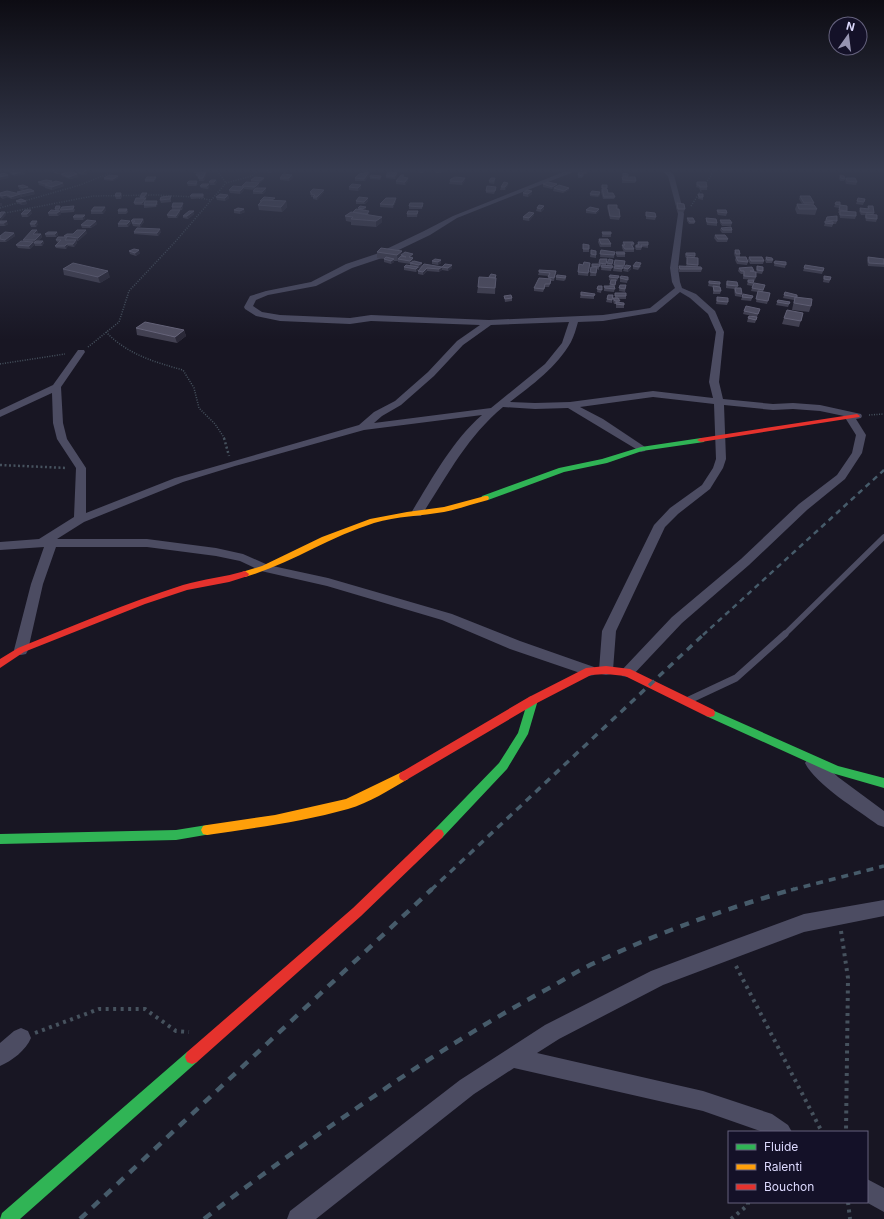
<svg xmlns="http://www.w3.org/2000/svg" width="884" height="1219" viewBox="0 0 884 1219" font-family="Inter,sans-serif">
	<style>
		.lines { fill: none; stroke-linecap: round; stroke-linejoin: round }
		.path-far2 { stroke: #46525e; stroke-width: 1.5; stroke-dasharray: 1 1.5; stroke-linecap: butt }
		.path-far1 { stroke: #46525e; stroke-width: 2.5; stroke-dasharray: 2 2.5; stroke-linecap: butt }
		.path { stroke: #46525e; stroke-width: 4; stroke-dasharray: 3 4.5; stroke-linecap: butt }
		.lane-far1 { stroke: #4c4c62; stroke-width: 5.5 }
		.lane { stroke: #4c4c62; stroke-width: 7 }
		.street { fill: #4c4c62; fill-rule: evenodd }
		.fast { fill: #30b455; fill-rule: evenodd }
		.slow { fill: #ff9f0a; fill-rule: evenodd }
		.jam { fill: #e5322d; fill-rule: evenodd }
		.rail-far2 { stroke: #465b6a; stroke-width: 2.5; stroke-dasharray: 5.5 4.5; stroke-linecap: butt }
		.rail-far1 { stroke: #465b6a; stroke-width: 3.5; stroke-dasharray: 7 6; stroke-linecap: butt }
		.rail { stroke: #465b6a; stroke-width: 4.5; stroke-dasharray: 9 8; stroke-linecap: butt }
		.wall { fill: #424051 }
		.shaded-wall { fill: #2a2837 }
		.building { fill: #525063; stroke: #68667c }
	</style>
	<rect width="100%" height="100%" fill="#181623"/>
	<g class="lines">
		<path class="path-far2" d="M216,169L226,183
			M199,198L211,200
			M691,206L715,169
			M0,208L80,185L120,169
			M0,214L93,196L157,195L194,197
			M106,332C127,354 154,362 183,370L194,388L199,408L215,424L225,439
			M88,347L119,322L129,291L175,242L226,183L252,176L259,169
			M0,364L65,354
			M869,415L884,414"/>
		<path class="path-far1" d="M224,438L229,456
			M0,465L67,468"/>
		<path class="path" d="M841,931L848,978L846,1132
			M736,966L822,1132
			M35,1033L99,1009H145L176,1031L189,1032
			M848,1202L850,1219
			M731,1219L748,1205V1202"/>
		<path class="lane-far1" d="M784,635L884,537"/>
		<path class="lane" d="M689,700L736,678L785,634"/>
		<path class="street" d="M571,169H581L457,218L430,235L382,258L352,268L316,286L268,295L256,300L253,306L262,312L280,315L350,318L371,315L489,320L603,315L638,310L650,308L675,288L672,282L670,268L678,214L668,176L660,169H668L674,175L684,214L678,268L680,282L682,288L696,294L715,311L724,332L719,382L723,399L773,404L793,403L820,405L861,414L862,416L861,418L856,419L866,435L862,453L845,479L807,510L749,565L682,623L632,676L627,677L622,676L620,672L672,617L741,559L799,504L837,475L852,453L856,435L844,416L820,411L793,409L773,410L724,405L726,459L723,468L710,489L678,514L665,527L616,631L613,670L611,674L606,675L601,674L599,670L602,631L654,525L670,508L702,485L713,468L716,459L714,404L653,397L580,407L603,419L645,447L646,449L645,451L641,452L568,408L535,409L503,407C466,438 448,475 421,516H413L411,513C432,479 452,441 482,415L364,430L235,466L183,482L84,522L57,539H147L216,548L243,554L268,565L328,578L452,614L520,641L594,667L596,671L594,675L589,676L510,649L442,620L327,586L261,571L240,561L216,556L147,547H56L43,584L28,650L26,654L21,655L16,654L14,650L31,584L44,547L0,550V542L39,539L74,517L76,468L57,439L53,423L52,393L0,417V410L53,385L78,350H84L85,352L61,387L63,423L67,439L86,468V513L175,478L359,425L374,412L395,401L428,372L457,341L480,325L371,321L350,324L280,321L256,316L245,309L244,307L250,296L266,291L311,282L346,264L376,254L424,231L453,216ZM680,292L690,298L708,314L716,332L709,382L713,398L653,391L570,402L535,403L510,402C532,385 557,367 571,342C574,336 576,329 578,322L603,321L656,312ZM569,322L562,343L545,364L491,408L374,423L382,416L401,405L434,376L463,345L491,325Z
			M813,757L818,758L838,777L884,811V827L878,825C858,810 816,785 805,763L808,758Z
			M884,900V916L804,932L663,985L559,1039L537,1053L703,1091L772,1114L788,1125L792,1132H763L703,1111L514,1068L474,1094L316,1219H287L290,1211L460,1080L545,1025L651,971L728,942L804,914Z
			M21,1028L28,1031L31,1038C26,1050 12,1061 0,1066V1043L14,1031Z
			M867,1179L884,1188V1212L866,1202H867Z"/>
		<path class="fast" d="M701,438L705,440L704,442L642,451L607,463L564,472L488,500H482L481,498L482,496L559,468L602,459L641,447Z
			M533,696L537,697L538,700L528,734L507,769L442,838L438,839L434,838L432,834L434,830L499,763L518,733L528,700L529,697Z
			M710,709L838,766L884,778V788L832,773L706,716L705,713L706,710Z
			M207,825L211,826L213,830L211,834L176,840L0,844V834L176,830Z
			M192,1050L197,1052L199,1057L197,1062L20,1219H0L2,1213L187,1052Z"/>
		<path class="slow" d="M485,496H488L489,498L488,500C473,504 458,509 444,512C421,516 397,516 374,523C329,537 290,564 245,577L241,574L242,572L262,566L322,537L370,519L407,512L444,507Z
			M404,771L408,773L409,776L408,779C389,790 369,803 348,809C302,822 254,828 207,835L203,834L201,830L203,826L207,825L275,815L346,799Z"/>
		<path class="jam" d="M857,414L860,416L859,417L701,442L697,440L701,438Z
			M245,571L249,574L248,576L229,582L187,590L145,604L24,652L0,668V659L18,648C72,626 127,603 183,585C203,579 225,577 245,571Z
			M606,666L630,669L714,710L715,713L714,716L710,717L706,716L625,676L606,674L591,675L537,703L408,779L404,781L400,779L399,776L400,773L529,697L586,668Z
			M438,829L442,830L444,834L442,838L361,916L197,1062L192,1064L187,1062L185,1057L187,1052L353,908L434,830Z"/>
		<path class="rail-far2" d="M703,635L884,470"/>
		<path class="rail-far1" d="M431,890L704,634
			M791,890L884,866"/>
		<path class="rail" d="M80,1219L432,889
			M204,1219C258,1177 314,1137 370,1099C429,1058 488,1021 551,987C567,978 582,968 599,961C662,931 728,908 794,889"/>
	</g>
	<path class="wall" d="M46,169H76L70,171L66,170L67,171L58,174L51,172L50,171Z
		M97,169L113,170L106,173L98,171Z
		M124,169H146L143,171Z
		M160,169H172L171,171H160Z
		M172,169H185V171H173Z
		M275,169L271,173L258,172V170Z
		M289,169L286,173L280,172V169Z
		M396,169H404L402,172L396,171Z
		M419,169H425V170L423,173H418Z
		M442,169L441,173H436V170Z
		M555,169H564L562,171L555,170Z
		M728,169H745V170Z
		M775,169H784V170Z
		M78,170L87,171V174L83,175L78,173Z
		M194,170H202L199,172H206V175L204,181H199V177H197L196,175L198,173H194Z
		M9,171H25V174L15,176L10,174Z
		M581,171L590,172L586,174H583L582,178H578V175L581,172Z
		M623,173L628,174V177L636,181L635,183H622V180Z
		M61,174H77L78,177L70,179L62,176Z
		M292,175L293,178L289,181L280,180V178Z
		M369,175L365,181H355V178Z
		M371,175L381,178L380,180L370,179V177Z
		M404,175V178H408V181L405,185L396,184V181Z
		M840,175L845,179L844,181H840L839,178Z
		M386,176H397L395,179L386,178Z
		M104,178H118L113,181L104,180Z
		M264,178V180L260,183L251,182V180Z
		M465,178V181L462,185L449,184L450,181Z
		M846,178L857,182L856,185L846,184L845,180Z
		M156,179L154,182H145V180Z
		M216,180L217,182L215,185H210L209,182Z
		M52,181L53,182L64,186L52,190L45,188V187L39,185L38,182Z
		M189,181L198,184L196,186H188L187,183Z
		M489,181H495L494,184L489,183Z
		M697,182L707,187V190H700L699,188L696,187Z
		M508,183V185L505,190H500L501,187Z
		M209,184V187L208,189L201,188L200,186Z
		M543,184H557V187L552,189L543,187Z
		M602,185H607V189L608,193L615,197L614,199H603L601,192Z
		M18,186L28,187L29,189L35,194L22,197L20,196L21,197L12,199L7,197L3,199L0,197V193L18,194L17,192L23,191L19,189Z
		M242,186H259L257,188L266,191L263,194H253V191L255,190L244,189V190L240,194L230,193L229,190L242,187Z
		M349,187L361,188L358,191L349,190Z
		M554,188H569V190L563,193L553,191Z
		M496,189L494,194L486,193V191Z
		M310,192H324L317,200L313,199V197H311V195H310Z
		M600,192V195L598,197L590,196V194Z
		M121,193L122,196L121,199H116L115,196Z
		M147,193V196L146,198V201L158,204L156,207L144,208V203L143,205H135L134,203L140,198V197Z
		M523,193L532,194L528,197L523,196Z
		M203,194L204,198L191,199L190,196Z
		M698,194L703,197V200L698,199Z
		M228,195L229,198L225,201L217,200L216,197Z
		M800,196L814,203V205L817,209L815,215L797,214L795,209L797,204H802L799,199Z
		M171,199V202L161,203L160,200Z
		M865,199L863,205L856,204L857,201Z
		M275,200L286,201L287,207L282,212L259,210L258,205L260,202V201Z
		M16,201H26L27,204L22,205L17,203Z
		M356,201H368L365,204H356Z
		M396,201L393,208L380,207V204Z
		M836,202H840L839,208L834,207Z
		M423,203L422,209H409V206Z
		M677,203L685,209L684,212L677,211L676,206Z
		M608,205L617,209L620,217L619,220L610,219L607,207Z
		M840,205L847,206L846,212L856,216L855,219L840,218L839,213H838Z
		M183,206L182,210H172V207Z
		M868,206L874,213L873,215L877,219L876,222L866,221L865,217V215H861L859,211L860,208L867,209Z
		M366,207V210L364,211L369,214V215L382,217V222L376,227L351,225V222L346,221L345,216L358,210V208Z
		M537,208L544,209L541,212L536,211Z
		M55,209H75L74,212L61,213L60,210L61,214L58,216H49L48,213L55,211Z
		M127,209L128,212L126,214H118V211Z
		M599,209V211L596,214L586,213V210Z
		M106,210L103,214H91V211Z
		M234,210L245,212L240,214L234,213Z
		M717,210L727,213L726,216L718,215L717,213Z
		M418,211L417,217H407V214Z
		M646,212L656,217L655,220L646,219Z
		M32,213L28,217H22L21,214Z
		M180,213L177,218H168L167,215Z
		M194,214L188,219L183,218V216Z
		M75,215L85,218L83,220H74L73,217Z
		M534,215L529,221L523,220V217Z
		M687,218L695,222L694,224H689L687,221Z
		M706,218L717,223V226L707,225L706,221Z
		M143,219L144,222L140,227L133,226L131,221Z
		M826,219L837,221L836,224H833L832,227L824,226Z
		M720,220L732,223L731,226H722L720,223Z
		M0,221L8,224L5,226H0Z
		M131,223L128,227H118V224Z
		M30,224H38L36,227H31Z
		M97,224L91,228H82L81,225Z
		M721,228L732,230V233H722L720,230Z
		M37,230L38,233L36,234H41L42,237L38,241H43L44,243L42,246H35L34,243H33L34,245L30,249L18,248L16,245L24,242L23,240Z
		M57,232L58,235L56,237H46L45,234Z
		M134,232H161L158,236L134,234Z
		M602,232H611V237H602Z
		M14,233L15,236L6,242H0V236Z
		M87,233L78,241L76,240L77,243L74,247L68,246L66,249L56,248L55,246L58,242H57L56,240L65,237L64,236L73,234Z
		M715,235L728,239L727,242H717L714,238Z
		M599,239L611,244V247H600L598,242Z
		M623,242L634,244L633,247L634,249V252H624L625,254V257H617L616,255V252H624L622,248Z
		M638,242L648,245V248L642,247L641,250H636L635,248L636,245H637Z
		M589,245V252H583V247Z
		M591,250L596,251V258L590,257Z
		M601,250L615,252L614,258L600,257Z
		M735,250L740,254V257L748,262L747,265L737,264L735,260L736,257H735L734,253Z
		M129,251L140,253L136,256L130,254Z
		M377,252L402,255L413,257V261L422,263V266L442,267L452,265V268L448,271L442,270L439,272L427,271L423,275L418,274V271L422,266L419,268H418V270L416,272L404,270V267L410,266V264L398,262V261H394V262L391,264L384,262V259L377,258Z
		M686,253L695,256V258L698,265V267L702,269L701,272H679L678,269L679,266L686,267L687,258H686L685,256Z
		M749,257L764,261L763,264H750L748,260Z
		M766,257L773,260L772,263H766L765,260Z
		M868,257L884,259V267L868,266L867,260Z
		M600,259H607L606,265H607V263L613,260L611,271L601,270L602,266H599V270L597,269L596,276H590L591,267H592V264H599Z
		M615,260L625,261L624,268L631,266V269L628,272L623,271L624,269H622V272L613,271Z
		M432,261L441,263L438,265L432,264Z
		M775,261L786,262L785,268L774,266Z
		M590,263L588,276L578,275V272L583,265Z
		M805,265L824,268L822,274L803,271Z
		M633,266H641L638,270L633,269Z
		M757,266L763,271L762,274L756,273Z
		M739,268L756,277L755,280L743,279V274H741L738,271Z
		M63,269L110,277L100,283L64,275Z
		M556,271L554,281H551L549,287H545L543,292L534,291V288L548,279L549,276L538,275L539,272Z
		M496,275L495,294L477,293L478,287L489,277Z
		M610,275L619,276L617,281H616L614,292L604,291V286H609L611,281L609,280Z
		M566,276V279L564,281L556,280V277Z
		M824,276L831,277L829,283L823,282Z
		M628,277L627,283L620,282V278Z
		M748,280H754L753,286L747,285Z
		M709,281L720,284V287L721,291L720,294H713V287L708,286Z
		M727,281L738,286L737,288L742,294L741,297L735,296L734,289L726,288V284Z
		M620,285H626L625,292L619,291Z
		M765,285L763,292L770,293L767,304L756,302L758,292L751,291L752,288Z
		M598,286H602L601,293L597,292Z
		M581,292L594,296V299L580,298Z
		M785,292L797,297L811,306L809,312L792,310L794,300L783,298Z
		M615,293L626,296V299H619V302L624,305V308H616V304H614L613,301V298H615Z
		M743,294L753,296L751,301L741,300Z
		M608,295H613L612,303L606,302Z
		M504,296L512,298V301L505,302Z
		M717,297L728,302L727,305L716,304Z
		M778,300L790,302L788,307L776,305Z
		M760,309L757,317L743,314L744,311Z
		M803,313L799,327L782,324L784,318Z
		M757,317L755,323L747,322L748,318Z
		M136,328L184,330L186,336L177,343L137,335Z"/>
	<path class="shaded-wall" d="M63,169H66L67,171L58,174L57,172Z
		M69,169H76L70,171Z
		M106,169L113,170L106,173L105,170Z
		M198,169L202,170L198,173L197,170Z
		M272,169H275L271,173V171Z
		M286,169H289L286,173L285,170Z
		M590,169V172L586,174V172Z
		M25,171V174L15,176L14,174Z
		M87,171V174L83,175V172Z
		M206,172V175L204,181L203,178Z
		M369,172V175L365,181L364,179Z
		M397,173V176L395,179V176Z
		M77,174L78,177L70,179L69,177Z
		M8,175L9,178L0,180V177Z
		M292,175L293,178L289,181V178Z
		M118,176V178L113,181V179Z
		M156,177V179L154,182V180Z
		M264,178V180L260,183V181Z
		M408,178V181L405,185V182Z
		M465,178V181L462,185V182Z
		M216,180L217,182L215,185L214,182Z
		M63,183L64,186L52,190V187Z
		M259,183V186L255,190V187Z
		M508,183V185L505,190V187Z
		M209,184V187L208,189L207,186Z
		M557,184V187L552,189V187Z
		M361,185V188L358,191V188Z
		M28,187L29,189L24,191L23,188Z
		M244,187V190L240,194V191Z
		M266,188V191L263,194L262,192Z
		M569,188V190L563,193L564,191Z
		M324,190V192L317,200V197Z
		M34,191L35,194L22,197L21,194Z
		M532,191V194L528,197V194Z
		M147,193V196L146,198V200L143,205L142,203L145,199L144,197Z
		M20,194L21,197L12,199L11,197Z
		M7,195V197L3,199L2,196Z
		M228,195L229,198L225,201V198Z
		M368,198V201L365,204L364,202Z
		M396,198V201L393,208V205Z
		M26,201L27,204L22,205L21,202Z
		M157,201L158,204L156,207V205Z
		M286,201L287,207L282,212L281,207Z
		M0,203H2V206H0Z
		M183,203V206L182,210L181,207Z
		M60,206L61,209L60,211L61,214L58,216L57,213L59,211V209Z
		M544,206V209L541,212V209Z
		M105,207L106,210L103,214L102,211Z
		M366,207V210L363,212V209Z
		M244,209L245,212L240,214V211Z
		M599,209V211L596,214V212Z
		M31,210L32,213L28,217L27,214Z
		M180,210V213L177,218L176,216Z
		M194,211V214L188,219L187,216Z
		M5,212L6,215L1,221L0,218Z
		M534,213V215L529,221V218Z
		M85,215V218L83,220V217Z
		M382,217V222L376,227V221Z
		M143,219L144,222L140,227V224Z
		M7,221L8,224L5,226L4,223Z
		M37,221L38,224L36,227L35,224Z
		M96,221L97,224L91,228L90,226Z
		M130,221L131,223L128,227L127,224Z
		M160,229L161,232L158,236L157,233Z
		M37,230L38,233L34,237L33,234Z
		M86,230L87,233L78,241V238Z
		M57,232L58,235L56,237L55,234Z
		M14,233L15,236L6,242L5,240Z
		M41,234L42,237L36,243L35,240Z
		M76,240L77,243L74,247L73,244Z
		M43,241L44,243L42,246L41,243Z
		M33,242L34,245L30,249L29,246Z
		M67,244L68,246L66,249L65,246Z
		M139,250L140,253L136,256L135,253Z
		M402,251L401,258L398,259V261L397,255Z
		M413,258V261L410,263V264V261Z
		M394,259V262L391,264V261Z
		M441,260V263L438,265V262Z
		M422,263V266L419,268V265Z
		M452,265V268L448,271V268Z
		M631,266V269L628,272V269Z
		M418,267V270L416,272V269Z
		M442,267V270L439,272V269Z
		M427,268V271L423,275V272Z
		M108,271L110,277L100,283L98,277Z
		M184,330L186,336L177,343L175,337Z"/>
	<path class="building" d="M17,169H21L25,171L14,174L9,171Z
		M63,169L57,172L50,170V169Z
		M79,169H83L87,171L83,172L78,170Z
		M258,169H272L271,171Z
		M436,169H441V171L436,170Z
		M583,169H590L586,172L581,171Z
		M69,171L77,174L69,177L61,174Z
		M198,172H206L203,178H198L200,175H196Z
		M369,172L364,179L355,178L359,174Z
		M388,172L397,173L395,176H386Z
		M579,172L583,173V176L578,175Z
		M4,173L8,175L0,177V174Z
		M623,173L628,174V176H623Z
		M283,174L292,175L289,178H280Z
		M109,175L118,176L113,179L104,178Z
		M371,175L381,176L380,178L370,177Z
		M401,175H404L402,177L408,178L405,182L396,181Z
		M840,175L844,176L845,179L841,178Z
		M147,177H156L154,180H145Z
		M255,177L264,178L260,181L251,180Z
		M455,177L465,178L462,182L450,181L451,179Z
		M622,177H635L636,181L623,180Z
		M491,178H495L494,181H489Z
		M846,178H855L857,182L847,181Z
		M46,180L52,181L45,184L38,182Z
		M211,180H216L214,182H209Z
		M56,181L63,183L52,187L45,185Z
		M189,181H197L196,184L187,183Z
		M246,182L259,183L255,187L242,186Z
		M504,182L508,183L505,187H501Z
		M548,182L557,184L552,187L543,184Z
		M697,182H706L707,187H700L699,185H697Z
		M202,184H209L207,186H200Z
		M352,184L361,185L358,188L349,187Z
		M23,185L28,187L23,188L18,186Z
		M559,185L569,188L564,191L554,188Z
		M602,185H607V188H602Z
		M233,186L244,187L240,191L229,190Z
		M487,186L496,187L495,191H486Z
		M256,188H266L262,192L253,191Z
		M30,189L34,191L21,194L17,192Z
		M313,189L324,190L317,197H313L315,195L311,194L312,193L310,192Z
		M602,189H607L608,193H613L615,197H604Z
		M527,190L532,191L528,194L523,193Z
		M7,191L20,194L11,197L7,195L2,196L0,195V193Z
		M592,191L600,192L598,195L590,194Z
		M116,193H121L120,196H115Z
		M142,193H147L144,197H140Z
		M192,194H203V196H190Z
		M220,194L228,195L225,198L216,197Z
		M698,194H703V197H699Z
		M171,196L170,199L160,200L161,197Z
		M800,196H810L814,203H804Z
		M264,197L275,198L272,200H263L262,201H260Z
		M359,197L368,198L364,202L356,201Z
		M136,198H146L142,203H134Z
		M386,198H396L393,205L380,204Z
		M858,198L865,199L864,202L857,201Z
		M21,199L26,201L21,202L16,201Z
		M263,200L286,201L281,207L258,205Z
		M145,201H157L156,205H144Z
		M836,202H840V205L835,204Z
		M173,203H183L181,207H172Z
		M410,203H423L422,207L409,206Z
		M677,203L684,204L685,209H678Z
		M797,204L814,205L817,209H799Z
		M539,205L544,206L541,209L537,208Z
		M608,205H617V209H619L620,217L610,216Z
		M840,205L847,206V211L839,210Z
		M56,206H60L59,209H55Z
		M74,206L73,209L60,210L62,207Z
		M360,206L366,207L363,209L358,208Z
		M868,206H873L874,213L861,212L860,208L869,209Z
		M94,207H105L102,211H91Z
		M590,207L599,209L596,212L586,210Z
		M238,208L244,209L240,211L234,210Z
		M119,209H127L126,211H118Z
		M356,209L369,211L367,214L353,212Z
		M25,210H31L27,214H21Z
		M51,210L60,211L57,213H48Z
		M171,210H180L176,216L167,215Z
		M717,210H726L727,213L718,212Z
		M189,211H194L187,216H183Z
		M408,211H418L417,214H407Z
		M840,211L856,212V216L840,215Z
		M1,212H5L0,218V213Z
		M351,212L382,217L376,221L351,219L353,217L345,216Z
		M529,212L534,213L529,218L523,217Z
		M646,212L655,213L656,217L646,216Z
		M866,214L877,215V219L866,218Z
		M75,215H85L83,217H73Z
		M837,216V221L826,220L827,217Z
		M687,218H693L695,222H690Z
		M706,218L716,219L717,223L707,222Z
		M133,219H143L140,224L132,223L135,221H131Z
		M87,220L96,221L90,226L81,225Z
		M121,220L130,221L127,224H118Z
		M720,220H730L732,223H722Z
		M0,221H7L4,223H0Z
		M32,221H37L35,224H30Z
		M825,221L833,222V224L825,223Z
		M731,227L732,230H723L721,228Z
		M137,228L160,229L157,233L134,232Z
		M32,230H37L33,234H41L35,240H23Z
		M77,230H86L78,238L64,236L67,234H73Z
		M5,232L14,233L5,240L0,239V236Z
		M48,232H57L55,234H45Z
		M602,232H611V234H603Z
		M715,235H725L728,239H718Z
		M58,237H67L65,240H76L73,244H67L65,246H55L61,240H56Z
		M599,239H608L611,244H601Z
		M21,241L33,242L29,246L16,245Z
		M36,241H43L41,243H34Z
		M623,242H633L634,244H631L634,249H625L622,245H625Z
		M638,242H648V245H641L642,247H636V245H639Z
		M583,244L589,245V249H583Z
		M381,248L402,251L397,255L377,252Z
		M134,249L139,250L135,253L129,251Z
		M591,250L596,251V255L591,254Z
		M601,250L615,252L614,255L600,254Z
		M735,250H739L740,254H736Z
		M405,252L413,254L409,257L413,258L410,261L398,259L401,256L406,257L401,255Z
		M616,252H624L625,254H617Z
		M686,253H695V256L686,255Z
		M386,257L394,259L391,261L384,259Z
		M687,257L698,258V265L687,264Z
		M736,257H746L748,262L738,261Z
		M749,257H762L764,261H751Z
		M766,257L772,258L773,260H767Z
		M868,257L884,259V264L869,263Z
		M435,259L441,260L438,262L432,261Z
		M600,259H607L606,264L599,263Z
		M609,259L613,260L612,264L607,263Z
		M615,260L625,261L624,266L614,265Z
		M414,261L422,263L419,265L410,263Z
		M775,261L786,262V265L774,263Z
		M584,262L590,263L588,273L578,272L579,264L583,265Z
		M636,262L641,263L639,267L633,266Z
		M73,263L108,271L98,277L63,269Z
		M424,264L442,267L439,269L427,268L423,272L418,271Z
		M445,264L452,265L448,268L442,267Z
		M592,264H600L599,267L592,266Z
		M406,265L418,267L416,269L404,267Z
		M602,265L613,266L612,268L601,267Z
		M626,265L631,266L628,269L624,268Z
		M805,265L824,268L823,271L804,268Z
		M615,266L623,267L622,269L614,268Z
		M679,266L701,267L702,269H680Z
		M757,266L763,267V271L757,270Z
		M591,267H597L596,273L590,272Z
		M752,267L754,271H750L756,272V277L744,276V271H741L739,268Z
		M539,270L556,271L554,278L548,277L550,273L539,272Z
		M491,274L496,275L495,278L489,277Z
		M557,275L566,276L565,278L556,277Z
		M610,275L619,276L618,278L609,277Z
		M621,276L628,277V280L620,278Z
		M824,276L831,277L830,280L824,279Z
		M479,277L496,278L495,288L478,287Z
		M539,278L551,279L550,284H545L544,289L534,288Z
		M611,280H616L615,285L610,284Z
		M748,280H754L753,283L748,282Z
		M709,281L720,282V284L709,283Z
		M727,281L737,282L738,286L727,285Z
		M754,283L765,285L763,290L752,288Z
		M620,285H626L625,289L619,288Z
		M598,286H602V290L597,289Z
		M604,286H614L615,289L605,288Z
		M713,286L720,287L721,291H714Z
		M735,288H741L742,294L736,293Z
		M758,291L770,293L768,301L756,299Z
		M581,292L595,294L594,296L581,295Z
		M785,292L797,295V297H795L784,295Z
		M615,293H626V296H615Z
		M743,294L753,296L752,298L742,297Z
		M511,295L512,298L505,299L504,296Z
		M608,295H613L612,300L607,299Z
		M717,297L728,298V302L717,301Z
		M795,297L812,299L811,306L794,303Z
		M613,298H618L620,301H615Z
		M778,300L790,302L789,304L777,302Z
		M616,302L624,303V305L616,304Z
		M746,306L760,309L758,314L744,311Z
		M787,310L803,313L801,321L784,318Z
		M749,316L757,317L756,320L748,318Z
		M145,322L184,330L175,337L136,328Z"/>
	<linearGradient id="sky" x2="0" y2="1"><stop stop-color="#0d0c13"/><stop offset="0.5" stop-color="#373c50"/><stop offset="1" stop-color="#373c50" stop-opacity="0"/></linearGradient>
	<rect width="884" height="340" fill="url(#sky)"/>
	<rect x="728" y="1131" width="140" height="72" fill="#141128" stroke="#64617d"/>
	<rect x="736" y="1144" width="20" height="6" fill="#30b455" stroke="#64617d"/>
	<text x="764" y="1151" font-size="12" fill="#dcd9fd">Fluide</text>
	<rect x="736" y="1164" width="20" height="6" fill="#ff9f0a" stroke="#64617d"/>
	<text x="764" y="1171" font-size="12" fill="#dcd9fd">Ralenti</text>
	<rect x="736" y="1184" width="20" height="6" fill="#e5322d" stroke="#64617d"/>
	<text x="764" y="1191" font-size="12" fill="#dcd9fd">Bouchon</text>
	<g transform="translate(848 36) rotate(14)"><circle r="19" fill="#141128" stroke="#64617d"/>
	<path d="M0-3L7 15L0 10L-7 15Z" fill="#9795b1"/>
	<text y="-6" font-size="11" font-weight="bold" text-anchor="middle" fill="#dcd9fd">N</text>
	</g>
</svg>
